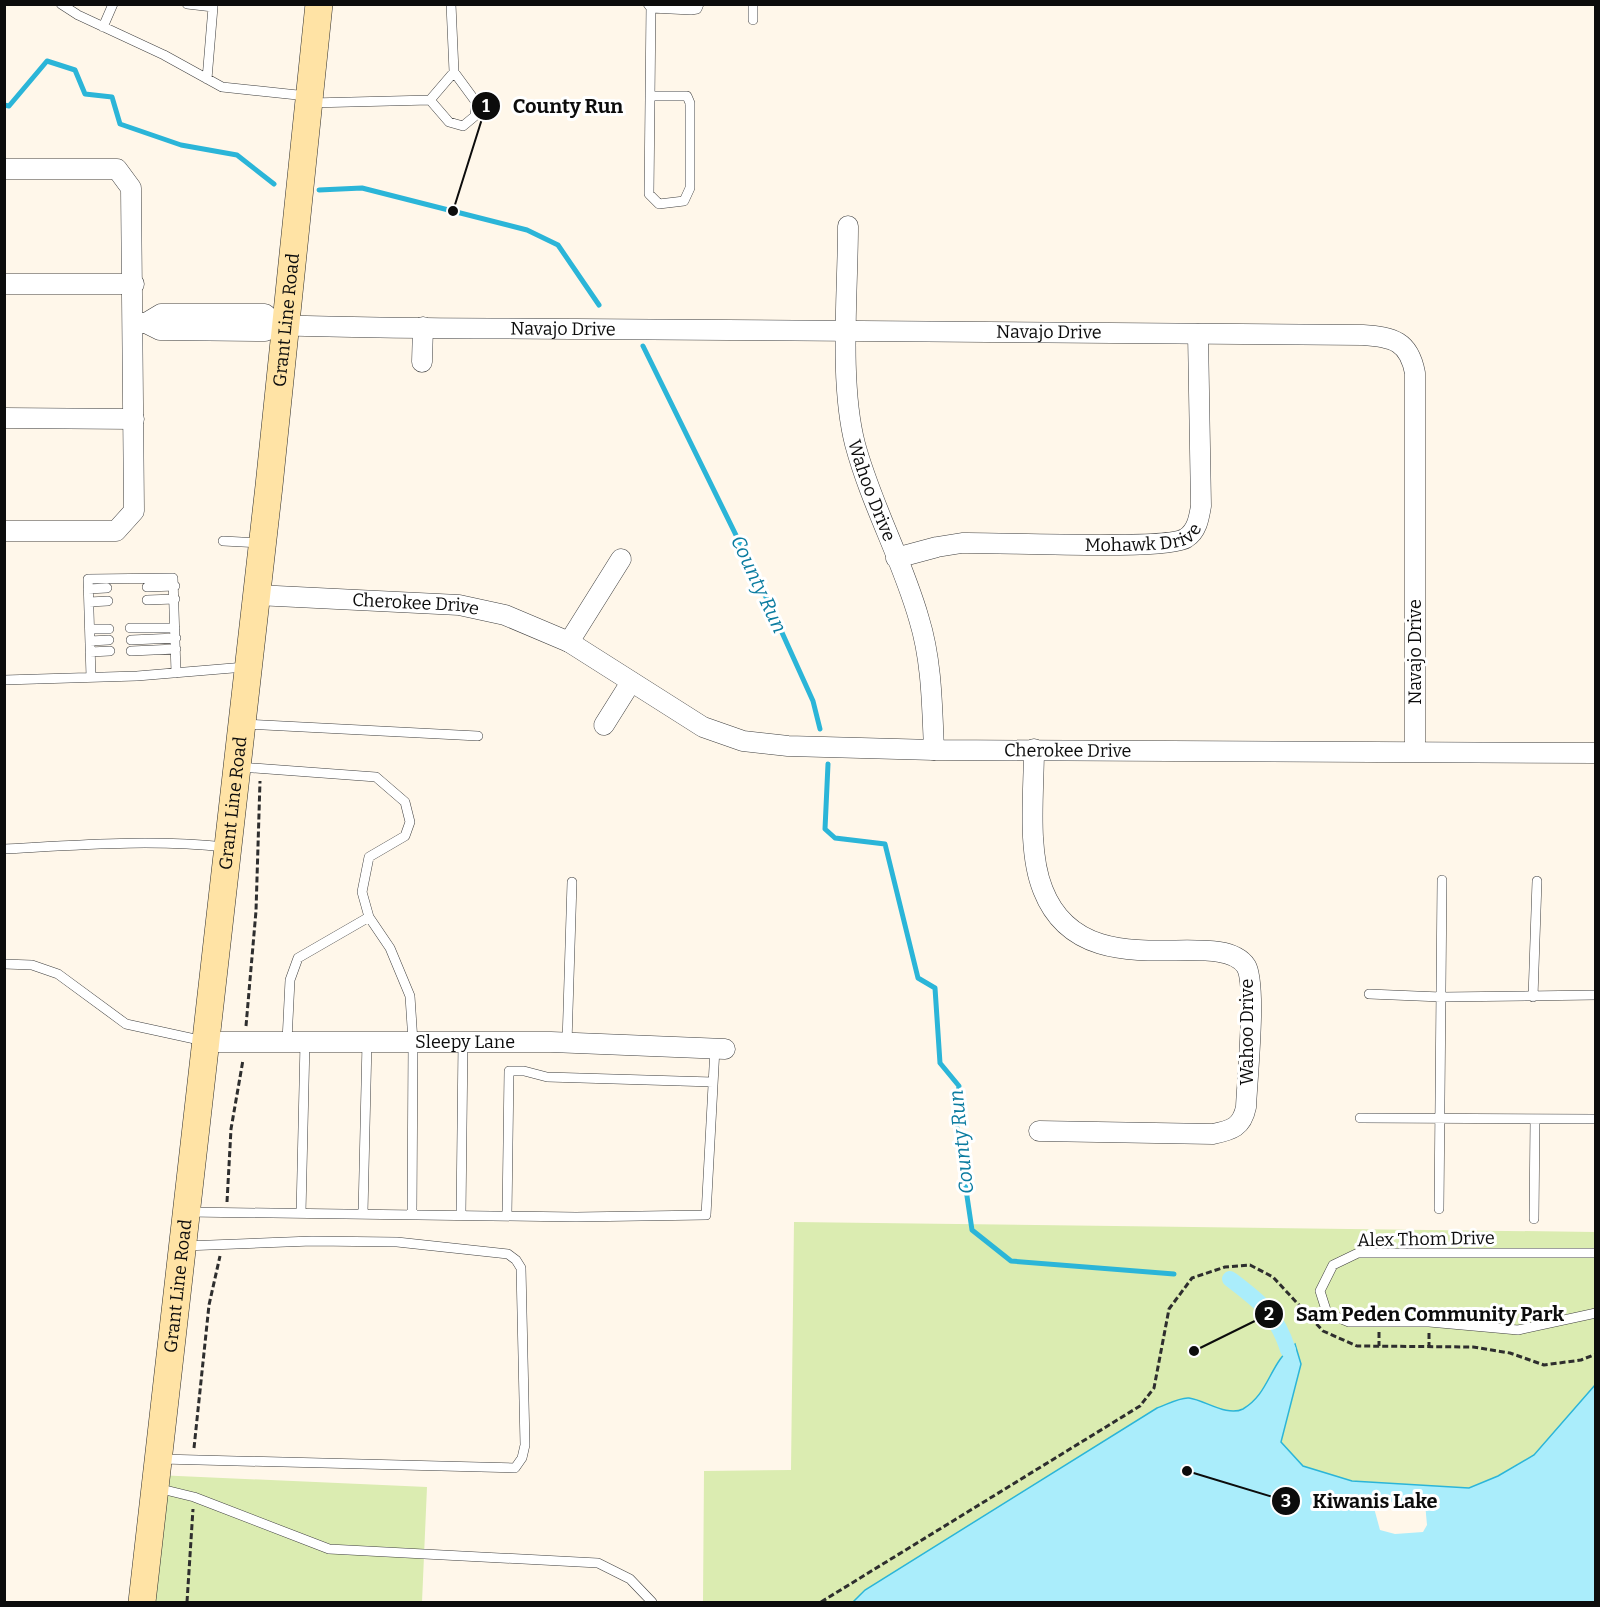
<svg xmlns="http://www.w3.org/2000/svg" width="1600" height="1607" viewBox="0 0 1600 1607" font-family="Bitter,serif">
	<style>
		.green { fill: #dbecb1 }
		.water { fill: #aaedfb; stroke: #2bb5d8; stroke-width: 1.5 }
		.pier { fill: #fff7ea }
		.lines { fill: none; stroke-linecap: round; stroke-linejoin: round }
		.stream { stroke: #2bb5d8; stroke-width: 5 }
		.canal { stroke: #aaedfb; stroke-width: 16 }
		.lane-casing { stroke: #3f3f3f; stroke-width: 10 }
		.street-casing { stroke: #3f3f3f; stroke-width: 21 }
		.secondary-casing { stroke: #2e2e2e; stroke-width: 28 }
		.path { stroke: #2e2e2e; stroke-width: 3; stroke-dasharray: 6 3; stroke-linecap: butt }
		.lane { stroke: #fff; stroke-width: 9 }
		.street { stroke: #fff; stroke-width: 20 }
		.secondary { stroke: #ffe3a5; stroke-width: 27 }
		.labels { text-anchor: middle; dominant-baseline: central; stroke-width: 6; stroke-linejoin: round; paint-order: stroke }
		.street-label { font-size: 18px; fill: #0c0c0c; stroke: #fff }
		.water-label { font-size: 20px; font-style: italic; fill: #0b7ca0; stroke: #fff }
		.leader { fill: none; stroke: #0c0c0c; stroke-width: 2 }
		.callout-dot { fill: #0c0c0c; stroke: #fff; stroke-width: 2 }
		.mark-label { font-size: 18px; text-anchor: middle; font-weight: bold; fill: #fff }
		.callout-label { font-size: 20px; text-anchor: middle; font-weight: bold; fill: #0c0c0c; stroke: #fff; stroke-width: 6; stroke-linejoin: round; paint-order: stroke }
	</style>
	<rect width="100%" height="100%" fill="#fff7ea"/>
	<path class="green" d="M794,1222L1595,1232V1602H703L704,1471L791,1470Z
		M156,1475L427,1487L422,1602H145Z"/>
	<path class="water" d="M1295,1344L1301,1364L1281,1442L1303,1466L1352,1481L1469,1488L1498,1476L1534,1455L1595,1385V1602H853L865,1590L1157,1408C1166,1405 1180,1397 1189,1398C1205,1400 1227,1417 1243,1409C1270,1393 1269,1363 1295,1344Z"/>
	<path class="pier" d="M1377,1501L1425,1503L1427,1525L1423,1532L1395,1534L1380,1530L1374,1508Z"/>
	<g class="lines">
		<path class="stream" d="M4,105L9,106L47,61L75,70L85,94L112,97L120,124L181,145L237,155L274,184
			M319,190L362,188L527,230L558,245L599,305
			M643,346L760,584L813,701L820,729
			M828,764L825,829L835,838L885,844L918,978L935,988L940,1063L959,1086L955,1115L972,1230L1011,1261L1174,1274"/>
		<path class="canal" d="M1230,1279C1259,1301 1277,1314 1288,1350"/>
		<defs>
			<path id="lane" d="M61,4L78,15L164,55L222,87L307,96
				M187,4L213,7L207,79
				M648,4L651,8L691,10L697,9L699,4
				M753,4V20
				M103,27L113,4
				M650,96H687L690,103V188L684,201L659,204L649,194L651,4
				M430,100L449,122L463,126L475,116L476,102L454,72
				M311,103L430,100L454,72L451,4
				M223,541L260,543
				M147,587L175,586
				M88,589L107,588
				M147,600L175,599
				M89,602L108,601
				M130,628H175
				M90,629H109
				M131,640L176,638
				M90,641L109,640
				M131,651L176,649
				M90,652L110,651
				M91,677L88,579L173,578L176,673
				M4,680L137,676L245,667
				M244,724L478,736
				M239,767L376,777L405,802L410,822L405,836L369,857L362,892L369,917L390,948L410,996L413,1042L412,1213
				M4,849C78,845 151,839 225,847
				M4,964L32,965L58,974L126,1024L204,1041
				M1369,994L1441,997L1596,995
				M1533,997L1537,881
				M287,1041L290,980L298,958L369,917
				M567,1043L572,882
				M1360,1118L1596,1119
				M1439,1209L1442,880
				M188,1212L576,1217L706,1215L715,1048
				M301,1213L305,1042
				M363,1213L367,1042
				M461,1214L463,1042
				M507,1215L509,1071H524L547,1077L713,1082
				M1534,1219L1535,1119
				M1596,1253H1358L1333,1265L1320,1291L1327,1313L1349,1322H1429L1518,1330L1596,1313
				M161,1459L515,1468L522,1458L525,1445L521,1268L516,1260L508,1254L397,1242L312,1241L184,1246
				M157,1488L194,1497L329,1549L598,1563L630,1579L652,1602"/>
			<g id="street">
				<path d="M4,169H117L131,188L134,511L116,531H4"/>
				<path id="s1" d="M848,226C848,291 839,382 855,444C871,504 902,559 919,619C932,661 932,706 934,750"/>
				<path d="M4,284H134"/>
				<path d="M137,323H146L161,314H265L277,325"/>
				<path id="s2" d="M146,323L160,330L265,331L277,325C377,329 478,328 577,329C839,332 1101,331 1363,335C1393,337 1409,341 1415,373V750"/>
				<path d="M422,362L423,327"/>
				<path d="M4,418L134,419"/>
				<path id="s3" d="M896,558L937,547L962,543C998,542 1167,551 1186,538C1197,531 1199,518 1201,506L1198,334"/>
				<path id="s4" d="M256,595L459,605L505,615L569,642L703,727L743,741L788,746L934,750L1596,753"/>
				<path d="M569,642L621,559"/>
				<path d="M604,725L631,682"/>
				<path d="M1034,749C1034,791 1027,851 1043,890C1083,992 1218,924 1246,966C1257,984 1247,1081 1246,1107C1242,1127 1232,1130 1213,1134L1039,1131"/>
				<path id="s5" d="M204,1042H551L725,1049"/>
			</g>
			<g id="secondary">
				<path id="s6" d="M142,1602L269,486L319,4"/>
			</g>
		</defs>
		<use href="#lane" class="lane-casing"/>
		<use href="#street" class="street-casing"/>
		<use href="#secondary" class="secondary-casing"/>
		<path class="path" d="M246,1026L256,911L260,781
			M227,1202L231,1129L243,1060
			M1379,1332V1346
			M1429,1333V1346
			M194,1448L209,1305L220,1256
			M187,1602L193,1509
			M821,1602L1140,1406L1154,1388L1169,1309L1192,1278L1225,1267L1250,1265L1273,1277L1323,1331L1357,1346L1473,1347L1510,1353L1544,1365L1581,1360L1596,1354"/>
		<use href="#lane" class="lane"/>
		<use href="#street" class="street"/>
		<use href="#secondary" class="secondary"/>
	</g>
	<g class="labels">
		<g class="street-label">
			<text stroke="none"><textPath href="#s6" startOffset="1290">Grant Line Road</textPath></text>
			<text stroke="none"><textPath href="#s2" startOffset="420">Navajo Drive</textPath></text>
			<text stroke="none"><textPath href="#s2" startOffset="906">Navajo Drive</textPath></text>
			<text stroke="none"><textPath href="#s1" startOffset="268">Wahoo Drive</textPath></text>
			<text stroke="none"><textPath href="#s3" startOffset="250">Mohawk Drive</textPath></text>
			<text stroke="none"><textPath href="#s4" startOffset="160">Cherokee Drive</textPath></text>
			<text transform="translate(1415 652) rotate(-90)">Navajo Drive</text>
			<text stroke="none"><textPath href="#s4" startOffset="846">Cherokee Drive</textPath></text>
			<text stroke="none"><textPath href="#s6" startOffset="804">Grant Line Road</textPath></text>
			<text transform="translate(1247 1032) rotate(-90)">Wahoo Drive</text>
			<text stroke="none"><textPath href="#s5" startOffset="261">Sleepy Lane</textPath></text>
			<text transform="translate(1426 1239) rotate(-1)">Alex Thom Drive</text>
			<text stroke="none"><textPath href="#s6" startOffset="318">Grant Line Road</textPath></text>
		</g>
		<g class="water-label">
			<text transform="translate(759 584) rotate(65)">County Run</text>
			<text transform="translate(961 1142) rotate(-96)">County Run</text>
		</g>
	</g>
	<path class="leader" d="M453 211L486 106M1194 1351L1269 1314M1187 1471L1286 1501"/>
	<g class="callout-dot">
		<circle cx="453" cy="211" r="6"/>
		<circle cx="1194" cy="1351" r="6"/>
		<circle cx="1187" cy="1471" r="6"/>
		<circle cx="486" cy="106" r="15"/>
		<circle cx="1269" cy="1314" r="15"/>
		<circle cx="1286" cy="1501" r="15"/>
	</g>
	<g class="mark-label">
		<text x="486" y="112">1</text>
		<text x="1269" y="1320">2</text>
		<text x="1286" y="1507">3</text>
	</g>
	<g class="callout-label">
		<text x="568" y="113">County Run</text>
		<text x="1430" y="1321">Sam Peden Community Park</text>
		<text x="1375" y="1508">Kiwanis Lake</text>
	</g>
	<rect width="1600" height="1607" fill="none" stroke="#0c0c0c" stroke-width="12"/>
</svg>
